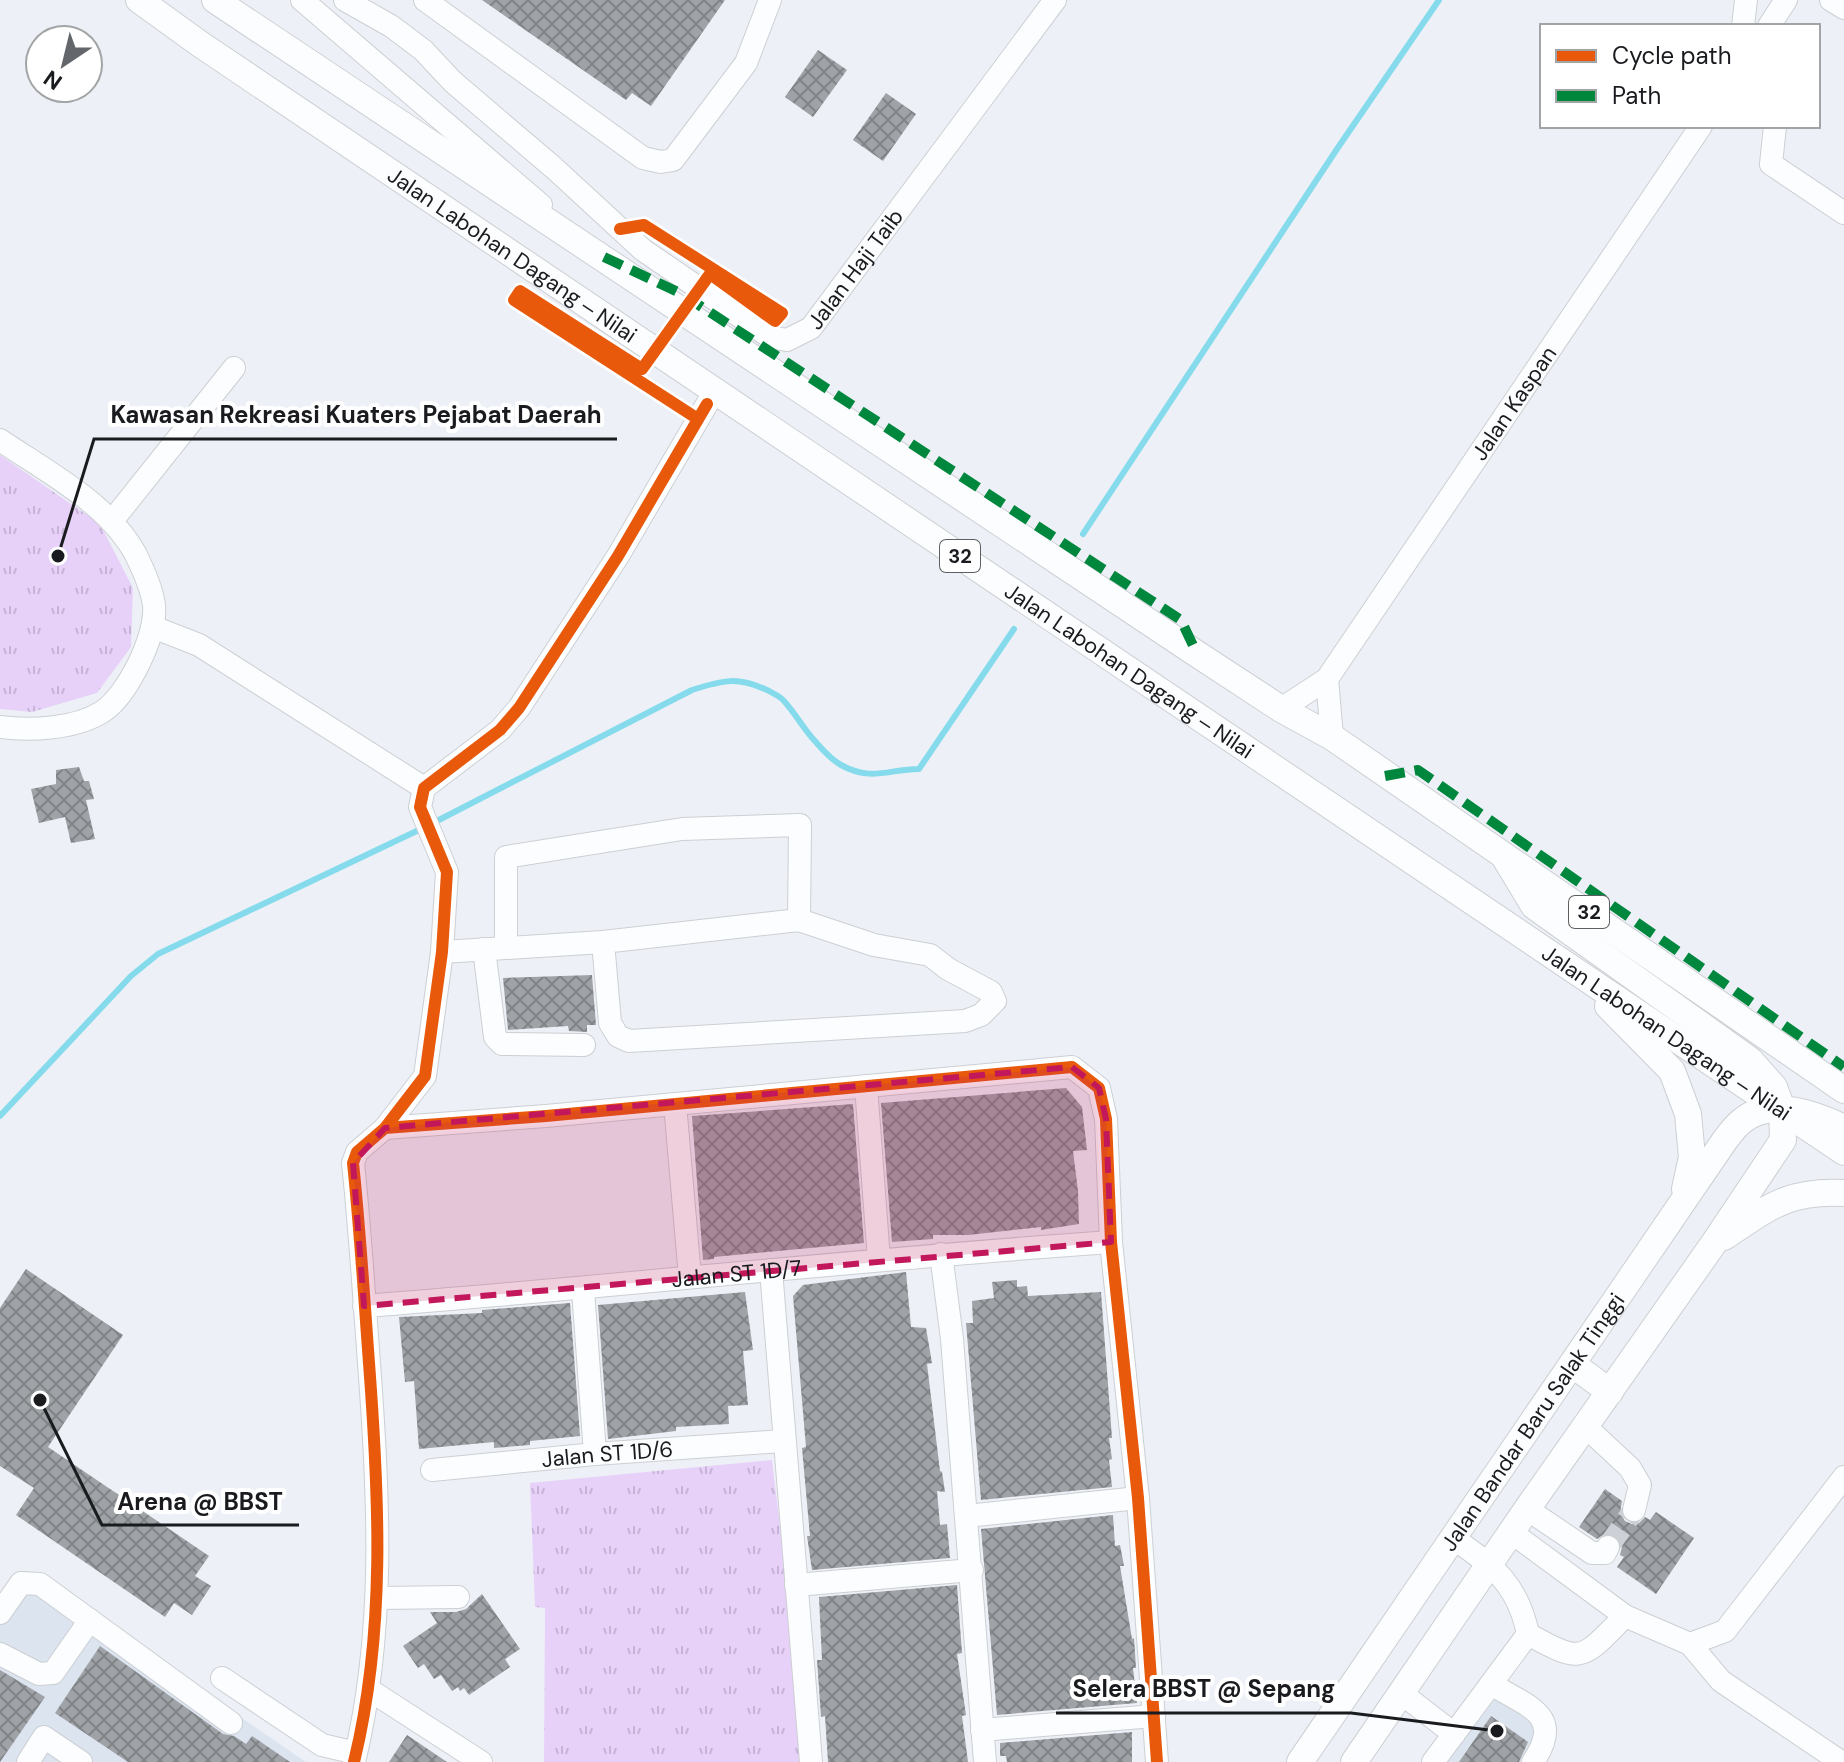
<svg xmlns="http://www.w3.org/2000/svg" width="1844" height="1762" viewBox="0 0 1844 1762" font-family="'DM Sans',sans-serif">
	<style>
		.built { fill: #dce4ef }
		.grass { fill: url(#grass-tufts) }
		.lines { fill: none; stroke-linecap: round; stroke-linejoin: round }
		.stream { stroke: #85dbeb; stroke-width: 6 }
		.building { fill: url(#building-cross-hatch) }
		.minor-tunnel { stroke: #cdd1d7; stroke-width: 22; stroke-dasharray: 22 11; stroke-linecap: butt }
		.minor-casing { stroke: #cccfd3; stroke-width: 24 }
		.major-casing { stroke: #cccfd3; stroke-width: 28 }
		.minor { stroke: #fcfdfe; stroke-width: 22 }
		.major { stroke: #fcfdfe; stroke-width: 26 }
		.quiet { stroke: #00873e; stroke-width: 10; stroke-dasharray: 20 10; stroke-linecap: butt }
		.cycleway-casing { stroke: #fff; stroke-width: 17 }
		.cycleway { stroke: #e8590c; stroke-width: 12 }
		.marked { fill: #c2185b; fill-opacity: 0.2; stroke: #c2185b; stroke-width: 6; stroke-dasharray: 16 10; stroke-linejoin: round }
		.labels { text-anchor: middle; dominant-baseline: central; stroke-width: 8; stroke-linejoin: round; paint-order: stroke }
		.shield { fill: #fff; stroke: #5e5f62; stroke-width: 2 }
		.shield-label { font-size: 20px; font-weight: bold; fill: #191b1f }
		.street-label { font-size: 22px; fill: #191b1f; stroke: #fff }
		.leader { fill: none; stroke: #191b1f; stroke-width: 3 }
		.callout-dot { fill: #191b1f; stroke: #fff; stroke-width: 3 }
		.callout-label { font-size: 24px; text-anchor: middle; font-weight: bold; fill: #191b1f; stroke: #fff; stroke-width: 8; stroke-linejoin: round; paint-order: stroke }
	</style>
	<defs>
		<pattern id="grass-tufts" width="24" height="20" patternUnits="userSpaceOnUse" patternTransform="scale(2)"><rect width="24" height="20" fill="#e7d1f9"/><path d="M3 7l-1-3M5 7V3M7 7l1-3M15 17l-1-3M17 17v-4M19 17l1-3" fill="none" stroke="#c6b3d5"/></pattern>
		<pattern id="building-cross-hatch" width="8" height="8" patternUnits="userSpaceOnUse" patternTransform="scale(2)"><rect width="8" height="8" fill="#9fa3a7"/><path d="M0 0l8 8M0 8l8-8" fill="none" stroke="#818487"/></pattern>
	</defs>
	<rect width="100%" height="100%" fill="#edf1f7"/>
	<path class="built" d="M25,1570L306,1762H0V1609Z
		M1493,1691L1542,1729L1528,1762H1443Z"/>
	<path class="grass" d="M0,455L100,524L133,588L131,647L97,693L32,712L0,709Z
		M772,1460L787,1585L801,1762H544L545,1608L535,1607L530,1483Z"/>
	<g class="lines">
		<path class="stream" d="M1083,534L1337,149L1439,0
			M433,823L692,690C723,680 738,676 769,691C774,694 780,696 784,701C795,713 803,728 814,740C822,749 830,759 841,765C872,782 888,769 919,769L1014,629
			M0,1116L131,976L158,954L423,828"/>
	</g>
	<path class="building" d="M482,0H725L651,106L632,93L626,100Z
		M818,50L847,70L813,117L785,97Z
		M886,93L916,114L883,161L853,140Z
		M79,767L84,781H89L94,799L86,800L95,839L71,843L65,817L39,823L31,789L56,784V770Z
		M592,975L596,1025H587V1032L569,1031L568,1026L508,1030L503,978Z
		M1066,1088L1082,1107L1087,1150L1073,1151L1078,1191L1079,1224L1041,1230V1227L968,1235H933V1239L892,1242L881,1103Z
		M853,1104L864,1243L714,1257V1259L703,1260L692,1116Z
		M26,1269L123,1335L48,1447L209,1556L195,1576L211,1586L192,1615L174,1603L165,1617L16,1515L34,1488L0,1466V1308Z
		M906,1272L911,1327L926,1328L932,1363L927,1364L940,1471L942,1472L945,1492L937,1491L940,1525L947,1524L950,1558L812,1570L807,1536H810L802,1448L806,1447L793,1296L803,1285Z
		M1017,1280V1287L1027,1286L1028,1296L1101,1292L1112,1438H1109L1112,1459L1109,1460L1112,1487L981,1500L966,1323H973L972,1301L994,1298L992,1282Z
		M745,1292L753,1350L743,1351L748,1405L728,1406L729,1424L676,1427V1431L608,1439L598,1305Z
		M570,1303L580,1436L530,1441V1445L494,1448V1442L419,1449L414,1381L405,1382L399,1317L482,1313V1310Z
		M1605,1489L1622,1501L1620,1513L1625,1521L1632,1524L1639,1523L1645,1517L1650,1520L1656,1512L1694,1538L1656,1594L1617,1567L1624,1557L1620,1555L1622,1547L1620,1540L1615,1535L1606,1533L1597,1539L1579,1527Z
		M1113,1515L1115,1546L1120,1545L1124,1566H1120L1132,1639L1134,1638L1136,1668H1133L1137,1703L997,1715L981,1529Z
		M957,1585L962,1653L957,1654L966,1715L962,1716L968,1762H828L825,1716L821,1717L817,1660H822L819,1597Z
		M482,1594L520,1649L505,1659L510,1667L469,1695L464,1688L460,1691L458,1687L452,1691L441,1675L434,1679L424,1664L418,1668L403,1646L437,1623L430,1612H456L466,1609Z
		M100,1646L223,1734L234,1736L246,1744L252,1736L290,1762H128L55,1713Z
		M0,1670L45,1697L0,1762Z
		M1491,1716L1528,1742L1519,1762H1459Z
		M1132,1732V1762H1007L1006,1756H1000V1743Z
		M407,1735L447,1762H389Z"/>
	<g class="lines">
		<path class="minor-tunnel" d="M1608,1547L1634,1510"/>
		<defs>
			<g id="minor">
				<path d="M302,0L541,205"/>
				<path id="s1" d="M345,0L391,26L423,50L453,82L554,168L643,250L770,337L787,340L811,328L1055,0"/>
				<path d="M425,0L643,158L661,162L673,160L746,63L770,0"/>
				<path d="M1831,0L1844,8"/>
				<path d="M1743,26L1746,0"/>
				<path d="M1769,26L1786,0"/>
				<path d="M1775,126L1771,164L1844,213"/>
				<path d="M0,440C47,472 106,502 135,553C142,567 152,590 154,605C157,636 127,696 102,712C75,729 30,731 0,727"/>
				<path d="M112,521L234,368"/>
				<path d="M153,627L199,645L424,788"/>
				<path d="M1327,679L1332,737"/>
				<path id="s2" d="M1281,709L1327,679L1701,126"/>
				<path d="M506,948V857L682,829L800,825L799,920"/>
				<path d="M484,949L495,1037L502,1044L584,1045"/>
				<path d="M442,952L603,942L610,1023L618,1036L629,1041L965,1021L981,1015L995,1001L991,992L948,969L930,955L874,945L799,920L603,942"/>
				<path d="M866,1086L879,1260"/>
				<path d="M675,1104L690,1277"/>
				<path d="M385,1128L546,1116L1072,1067L1099,1088L1106,1119L1111,1242L1138,1498L1157,1762"/>
				<path d="M941,1254L952,1339L985,1762"/>
				<path d="M771,1270L811,1762"/>
				<path d="M583,1290L595,1454"/>
				<path id="s3" d="M364,1306C613,1287 861,1259 1111,1242"/>
				<path d="M1586,1427L1630,1468L1640,1485L1634,1510"/>
				<path id="s4" d="M432,1470L595,1454L783,1441"/>
				<path d="M1527,1509L1592,1553H1605L1608,1547"/>
				<path d="M967,1516L1138,1498"/>
				<path d="M1511,1532L1625,1616L1690,1644L1725,1631L1844,1477"/>
				<path d="M796,1585L972,1570"/>
				<path d="M378,1598L458,1597"/>
				<path d="M0,1613L21,1583L40,1584L231,1723"/>
				<path d="M1528,1634C1584,1665 1581,1660 1625,1616"/>
				<path d="M1690,1644L1721,1681L1841,1762"/>
				<path d="M0,1654L39,1674L53,1673L90,1620"/>
				<path d="M222,1678L322,1745L356,1753"/>
				<path d="M1491,1684C1528,1707 1565,1715 1533,1762"/>
				<path d="M368,1689L481,1762"/>
				<path d="M1401,1693L1454,1734"/>
				<path d="M982,1730L1154,1716"/>
				<path d="M28,1762L44,1737L81,1762"/>
				<path d="M354,1762C386,1631 379,1496 369,1363C364,1296 360,1229 353,1163L357,1152L385,1128L425,1076L442,952L447,872L420,807L424,788L500,730L519,708L618,556L707,404"/>
				<path d="M1433,1762L1528,1634C1518,1585 1494,1566 1454,1539"/>
			</g>
			<g id="major">
				<path id="s5" d="M139,0L200,44L1844,1152"/>
				<path d="M215,0L1197,654L1281,709L1332,737L1844,1090"/>
				<path d="M1608,1006L1672,1071L1688,1114L1692,1157L1685,1189"/>
				<path d="M1724,1237C1768,1208 1787,1190 1844,1193"/>
				<path d="M1572,1364L1610,1392"/>
				<path id="s6" d="M1300,1762L1725,1140C1730,1134 1735,1126 1742,1121C1770,1097 1815,1114 1844,1128"/>
				<path d="M1354,1762L1527,1509L1714,1243L1783,1140L1782,1109L1774,1087L1750,1060L1534,906L1505,858"/>
			</g>
		</defs>
		<use href="#minor" class="minor-casing"/>
		<use href="#major" class="major-casing"/>
		<use href="#minor" class="minor"/>
		<use href="#major" class="major"/>
		<path class="quiet" d="M604,257L682,294L1181,620L1197,654
			M1385,776L1418,770L1844,1067"/>
		<defs>
			<path id="cycleway" d="M620,229L644,225L782,313L775,321L710,274L642,369L520,291L514,300L698,419
				M385,1128L546,1116L1072,1067L1099,1088L1106,1119L1111,1242L1138,1498L1157,1762
				M354,1762C386,1631 379,1496 369,1363C364,1296 360,1229 353,1163L357,1152L385,1128L425,1076L442,952L447,872L420,807L424,788L500,730L519,708L618,556L707,404"/>
		</defs>
		<use href="#cycleway" class="cycleway-casing"/>
		<use href="#cycleway" class="cycleway"/>
	</g>
	<path class="marked" d="M1072,1067L1099,1088L1106,1119L1111,1242L364,1306L353,1163L385,1128Z"/>
	<g class="labels">
		<g class="shield">
			<rect x="940" y="540" width="40" height="32" rx="6"/>
			<rect x="1569" y="896" width="40" height="32" rx="6"/>
		</g>
		<g class="shield-label">
			<text x="960" y="556">32</text>
			<text x="1589" y="912">32</text>
		</g>
		<g class="street-label">
			<text stroke="none"><textPath href="#s5" startOffset="452">Jalan Labohan Dagang ‒ Nilai</textPath></text>
			<text stroke="none"><textPath href="#s1" startOffset="662">Jalan Haji Taib</textPath></text>
			<text stroke="none"><textPath href="#s2" startOffset="388">Jalan Kaspan</textPath></text>
			<text stroke="none"><textPath href="#s5" startOffset="1196">Jalan Labohan Dagang ‒ Nilai</textPath></text>
			<text stroke="none"><textPath href="#s5" startOffset="1844">Jalan Labohan Dagang ‒ Nilai</textPath></text>
			<text stroke="none"><textPath href="#s3" startOffset="374">Jalan ST 1D/7</textPath></text>
			<text stroke="none"><textPath href="#s6" startOffset="412">Jalan Bandar Baru Salak Tinggi</textPath></text>
			<text stroke="none"><textPath href="#s4" startOffset="176">Jalan ST 1D/6</textPath></text>
		</g>
	</g>
	<path class="leader" d="M58 556L94 439H617M40 1400L102 1525H299M1497 1731L1351 1713H1056"/>
	<g class="callout-dot">
		<circle cx="58" cy="556" r="8"/>
		<circle cx="40" cy="1400" r="8"/>
		<circle cx="1497" cy="1731" r="8"/>
	</g>
	<g class="callout-label">
		<text x="356" y="423">Kawasan Rekreasi Kuaters Pejabat Daerah</text>
		<text x="200" y="1510">Arena @ BBST</text>
		<text x="1204" y="1697">Selera BBST @ Sepang</text>
	</g>
	<rect x="1540" y="24" width="280" height="104" fill="#ffffff" stroke="#a3a4a5" stroke-width="2"/>
	<rect x="1556" y="50" width="40" height="12" fill="#e8590c" stroke="#a3a4a5" stroke-width="2"/>
	<text x="1612" y="64" font-size="24" fill="#191b1f">Cycle path</text>
	<rect x="1556" y="90" width="40" height="12" fill="#00873e" stroke="#a3a4a5" stroke-width="2"/>
	<text x="1612" y="104" font-size="24" fill="#191b1f">Path</text>
	<g transform="translate(64 64) rotate(215)"><circle r="38" fill="#ffffff" stroke="#a3a4a5" stroke-width="2"/>
	<path d="M0-6L14 30L0 20L-14 30Z" fill="#63666b"/>
	<text y="-12" font-size="22" font-weight="bold" text-anchor="middle" fill="#191b1f">N</text>
	</g>
</svg>
